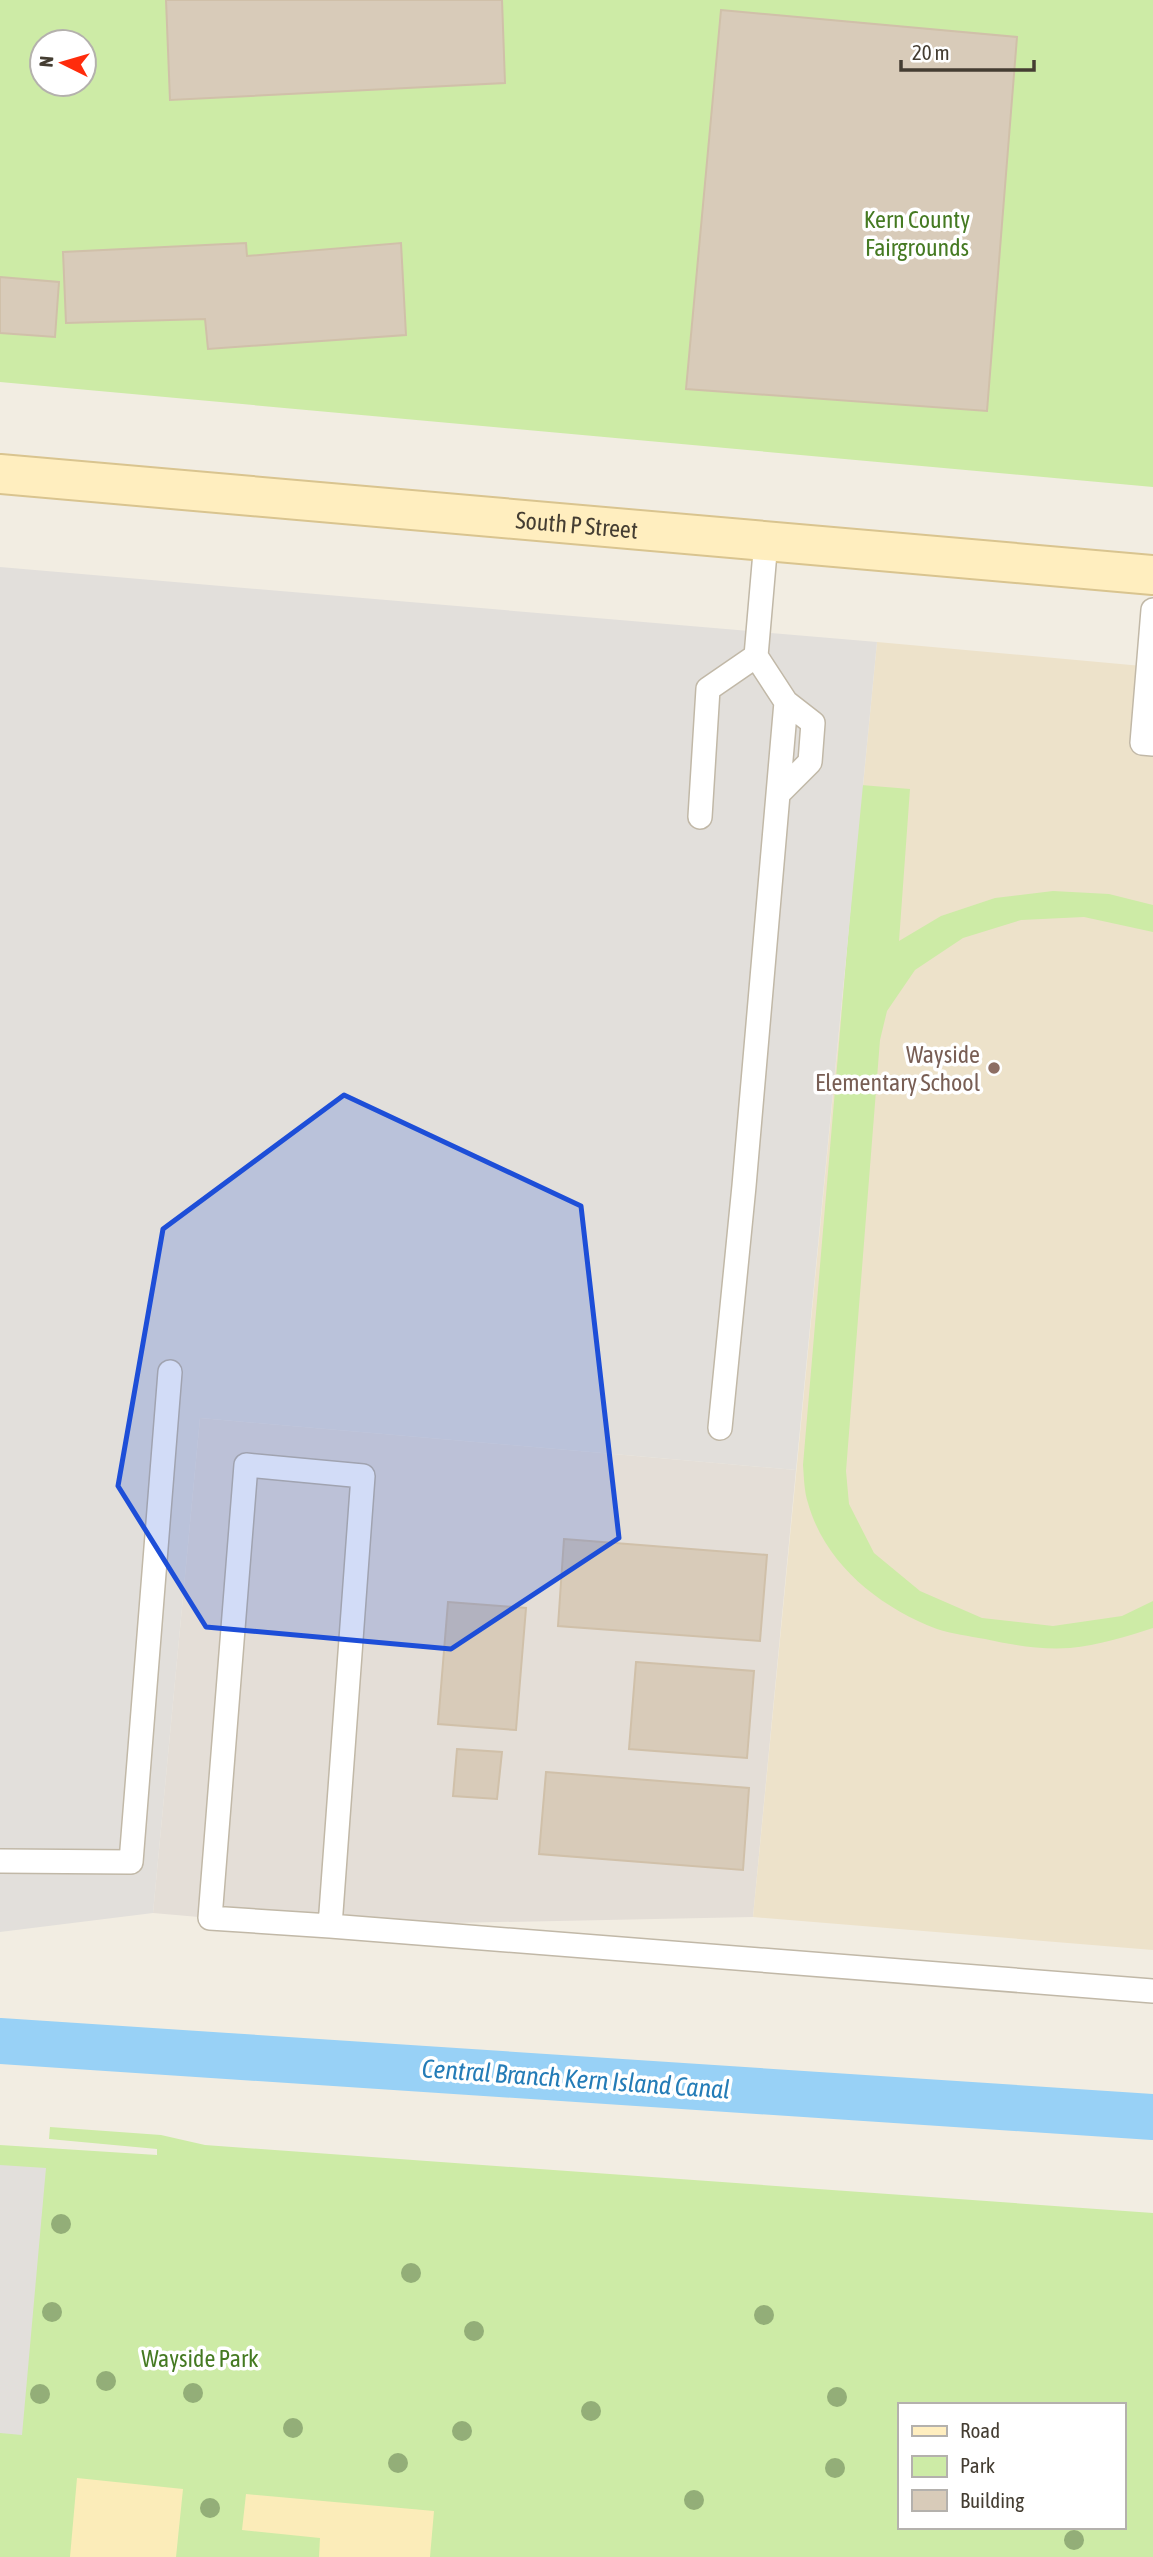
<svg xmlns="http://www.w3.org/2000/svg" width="1153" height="2557" viewBox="0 0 1153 2557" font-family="'Asap Condensed',sans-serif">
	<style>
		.industrial { fill: #e4ded7 }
		.education { fill: #ede2ca }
		.green { fill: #cdeba6; fill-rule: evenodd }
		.sand { fill: #fbecb9 }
		.parking { fill: #e2dfdb }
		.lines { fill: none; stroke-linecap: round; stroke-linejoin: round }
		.canal { stroke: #98d1f6; stroke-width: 46 }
		.building { fill: #d8cbb9; stroke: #d0c0a9; stroke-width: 2 }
		.lane-casing { stroke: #c1b8a7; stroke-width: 26 }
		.secondary-casing { stroke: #d9c48f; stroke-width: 42 }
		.lane { stroke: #fff; stroke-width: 23 }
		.secondary { stroke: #ffeebf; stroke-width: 38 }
		.tree { fill: #93ae78 }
		.marked { fill: #1d4ed8; fill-opacity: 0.2; stroke: #1d4ed8; stroke-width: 5; stroke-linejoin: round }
		.education-dot { fill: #8d6e63; stroke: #fff; stroke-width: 2.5 }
		.labels { text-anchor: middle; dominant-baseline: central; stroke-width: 7; stroke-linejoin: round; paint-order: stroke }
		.park-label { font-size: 24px; fill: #457a22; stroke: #fff }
		.street-label { font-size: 24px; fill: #443d32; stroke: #fff }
		.education-label { font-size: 24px; fill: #785e54; stroke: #fff; text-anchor: end }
		.water-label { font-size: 26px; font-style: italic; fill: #247cb7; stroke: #fff }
	</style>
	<rect width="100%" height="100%" fill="#f2ede2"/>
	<path class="industrial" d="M200,1418L796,1470L753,1917L303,1926L153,1913Z"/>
	<path class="education" d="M877,642L1153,667V1950L753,1917Z"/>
	<path class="green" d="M0,0H1153V487L0,382ZM42,42H84V84H42Z
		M861,785L910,789L899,941L941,916L995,898L1053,891L1109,894L1153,905V932L1084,917L1021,920L963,938L915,970L887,1011L880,1040L846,1471L849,1504L874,1553L920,1591L982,1618L1053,1626L1122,1616L1153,1601V1628C1126,1637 1098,1645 1070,1648C1040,1650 1013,1645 985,1639C969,1636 952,1634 937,1629C879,1607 825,1564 808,1503C804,1491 804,1477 803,1465Z
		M50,2127L161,2135L205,2145L1153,2213V2557H0V2145L157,2155V2149L49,2139ZM899,2405H1123V2527H899Z"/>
	<path class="sand" d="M77,2478L183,2489L176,2557H70Z
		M246,2494L434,2511L430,2557H319L320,2538L242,2530Z"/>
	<path class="parking" d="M0,567L877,642L796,1470L200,1418L153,1913L0,1932Z
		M0,2165L46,2168L22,2435L0,2433Z"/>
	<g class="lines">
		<path class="canal" d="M0,2041L1153,2117"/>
	</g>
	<path class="building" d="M166,0H502L505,83L170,100Z
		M721,10L1017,37L987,411L686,389Z
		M246,243L247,256L401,243L406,335L208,349L205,319L66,323L63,252Z
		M0,277L59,282L55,337L0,333Z
		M564,1539L767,1555L760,1641L558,1626Z
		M448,1602L526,1608L516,1730L438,1724Z
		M636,1662L754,1671L747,1758L629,1749Z
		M457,1749L502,1752L497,1799L453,1796Z
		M546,1772L749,1788L743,1870L539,1854Z"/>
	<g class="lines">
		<defs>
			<path id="lane" d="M766,541L756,656L786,702L813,723L810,762L780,792
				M1153,610L1142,743L1153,744
				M700,817L708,689L756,656
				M720,1428L744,1186L786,702
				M0,1861L131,1862L170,1372
				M330,1926L363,1476L246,1465L210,1918L330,1926L1153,1991"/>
			<g id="secondary">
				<path id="s1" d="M0,474L1153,575"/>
			</g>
		</defs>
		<use href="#lane" class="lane-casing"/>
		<use href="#secondary" class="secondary-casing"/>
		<use href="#lane" class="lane"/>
		<use href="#secondary" class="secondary"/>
	</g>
	<g class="tree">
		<circle cx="61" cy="2224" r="10"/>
		<circle cx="411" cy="2273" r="10"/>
		<circle cx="52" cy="2312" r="10"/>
		<circle cx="764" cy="2315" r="10"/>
		<circle cx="474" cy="2331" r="10"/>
		<circle cx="106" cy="2381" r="10"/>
		<circle cx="193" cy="2393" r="10"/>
		<circle cx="40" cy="2394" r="10"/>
		<circle cx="837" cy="2397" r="10"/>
		<circle cx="591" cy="2411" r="10"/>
		<circle cx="293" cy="2428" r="10"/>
		<circle cx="462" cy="2431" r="10"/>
		<circle cx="398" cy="2463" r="10"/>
		<circle cx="835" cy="2468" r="10"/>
		<circle cx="694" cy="2500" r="10"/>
		<circle cx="210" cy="2508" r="10"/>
		<circle cx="1074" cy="2540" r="10"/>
	</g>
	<path class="marked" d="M344,1095L581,1206L619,1538L451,1649L206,1627L118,1486L163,1229Z"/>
	<circle class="education-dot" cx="994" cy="1068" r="7"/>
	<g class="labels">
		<g class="park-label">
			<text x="917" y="219">Kern County<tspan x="917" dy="28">Fairgrounds</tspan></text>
			<text x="200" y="2358">Wayside Park</text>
		</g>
		<g class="street-label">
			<text stroke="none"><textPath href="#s1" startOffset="579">South P Street</textPath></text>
		</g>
		<g class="education-label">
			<text x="980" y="1054">Wayside<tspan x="980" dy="28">Elementary School</tspan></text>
		</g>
		<g class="water-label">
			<text transform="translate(576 2079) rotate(4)">Central Branch Kern Island Canal</text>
		</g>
	</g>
	<rect x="898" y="2403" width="228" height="126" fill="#ffffff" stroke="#b4b1ad" stroke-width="2"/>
	<rect x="912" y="2426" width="35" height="10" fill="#ffeebf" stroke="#b4b1ad" stroke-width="2"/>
	<text x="960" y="2438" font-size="21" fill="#443d32">Road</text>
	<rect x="912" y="2456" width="35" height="21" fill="#cdeba6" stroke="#b4b1ad" stroke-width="2"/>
	<text x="960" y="2473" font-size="21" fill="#443d32">Park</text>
	<rect x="912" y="2490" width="35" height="21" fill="#d8cbb9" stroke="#b4b1ad" stroke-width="2"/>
	<text x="960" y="2508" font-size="21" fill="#443d32">Building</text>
	<g transform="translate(63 63) rotate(275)"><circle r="33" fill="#ffffff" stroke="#b4b1ad" stroke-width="2"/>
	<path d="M0-5L12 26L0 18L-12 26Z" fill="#ff2c0c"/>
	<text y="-10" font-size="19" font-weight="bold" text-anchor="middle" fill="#443d32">N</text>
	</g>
	<path d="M901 60v10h133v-10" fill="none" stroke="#443d32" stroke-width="3.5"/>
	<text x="912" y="60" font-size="21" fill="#443d32" stroke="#ffffff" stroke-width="5" paint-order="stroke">20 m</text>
</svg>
